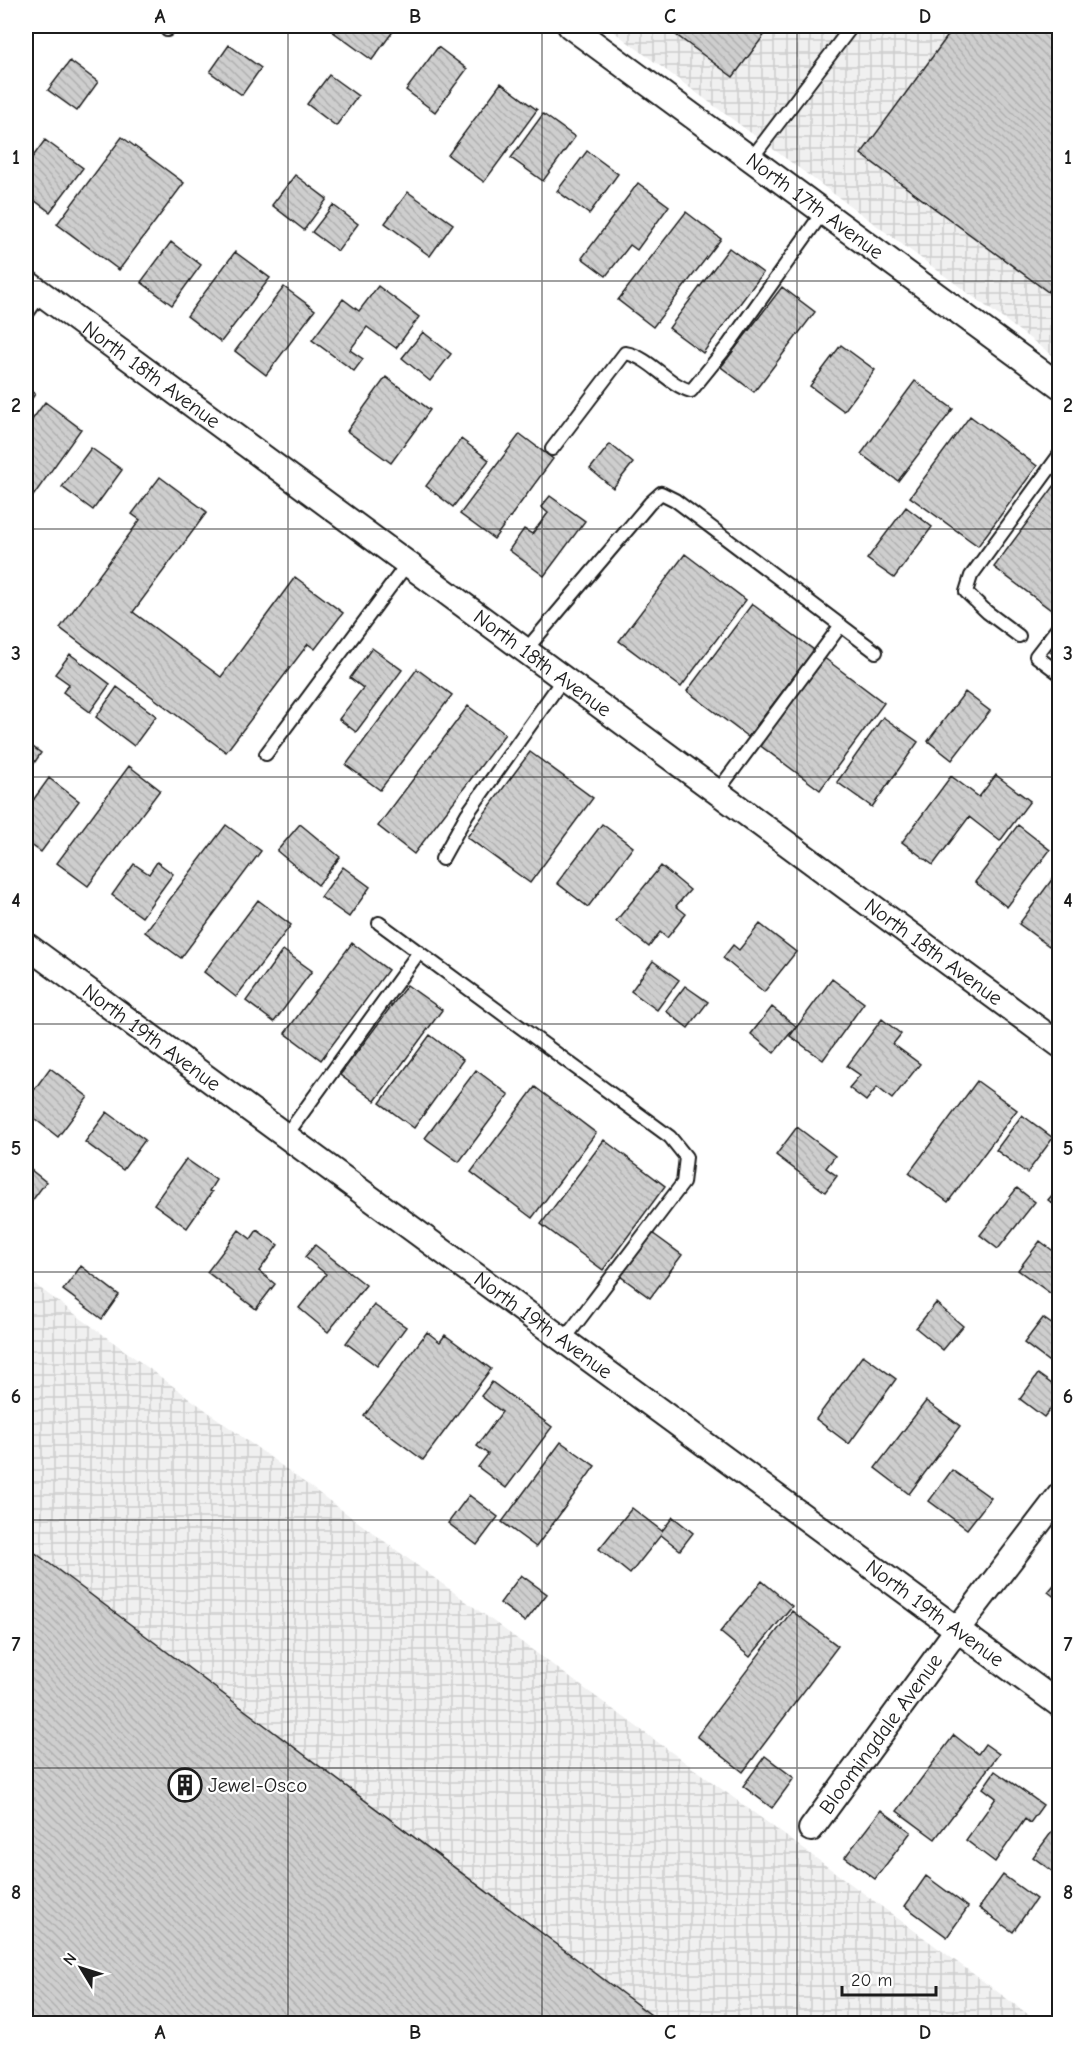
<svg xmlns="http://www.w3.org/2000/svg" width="1085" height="2049" viewBox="0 0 1085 2049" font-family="'Comic Neue',sans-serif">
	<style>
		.industrial { fill: url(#industrial-grid) }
		.building { fill: url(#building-back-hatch); stroke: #1c1c1c; stroke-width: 1.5 }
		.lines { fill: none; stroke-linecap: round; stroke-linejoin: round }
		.service-casing { stroke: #1c1c1c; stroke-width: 16 }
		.minor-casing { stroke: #1c1c1c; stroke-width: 28 }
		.service { stroke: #fff; stroke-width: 12 }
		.minor { stroke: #fff; stroke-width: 24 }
		.grid { fill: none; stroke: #1c1c1c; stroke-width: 1.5; stroke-opacity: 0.55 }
		.labels { text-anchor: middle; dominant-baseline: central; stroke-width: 4.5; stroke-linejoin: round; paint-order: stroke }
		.street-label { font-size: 21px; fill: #1c1c1c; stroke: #fff }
		.poi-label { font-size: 21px; fill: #1c1c1c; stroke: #fff; text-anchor: start }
		.neatline { fill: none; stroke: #1c1c1c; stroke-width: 2 }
		.grid-label { font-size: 20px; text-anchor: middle; font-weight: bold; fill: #1c1c1c }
	</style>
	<defs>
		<pattern id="industrial-grid" width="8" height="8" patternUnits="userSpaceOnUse" patternTransform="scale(1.5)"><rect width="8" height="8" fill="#f0f0f0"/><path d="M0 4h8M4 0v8" fill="none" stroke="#cdcdcd"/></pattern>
		<pattern id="building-back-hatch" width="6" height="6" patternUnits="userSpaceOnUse" patternTransform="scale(1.5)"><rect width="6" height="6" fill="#cecece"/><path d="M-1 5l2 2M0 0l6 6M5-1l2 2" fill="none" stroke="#b0b0b0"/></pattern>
	</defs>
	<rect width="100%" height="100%" fill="#fff"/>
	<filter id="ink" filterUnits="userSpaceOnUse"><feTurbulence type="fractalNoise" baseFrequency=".0167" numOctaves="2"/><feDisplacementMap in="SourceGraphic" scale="12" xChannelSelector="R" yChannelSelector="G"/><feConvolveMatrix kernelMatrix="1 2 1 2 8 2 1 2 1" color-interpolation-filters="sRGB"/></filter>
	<g filter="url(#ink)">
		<path class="industrial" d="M606,26H1059V360Z
			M26,1278L1040,2023H26Z"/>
		<path class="building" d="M325,26H397L372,60Z
			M664,26H771L733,77Z
			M955,26H1060V276L1048,292L861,154Z
			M229,45L261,68L242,95L210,72Z
			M438,47L467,69L435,112L406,90Z
			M70,61L98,82L77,111L48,90Z
			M329,75L358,96L336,126L307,104Z
			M501,83L537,110L484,182L448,155Z
			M543,114L575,137L543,181L511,158Z
			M122,137L184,183L119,270L57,224Z
			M45,140L83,168L50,212L26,194V166Z
			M587,151L618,174L589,214L557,191Z
			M295,175L327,199L304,230L272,205Z
			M638,183L669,206L637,250L630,245L606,276L582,258Z
			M408,192L453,224L430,256L385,223Z
			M333,205L358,224L338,251L312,232Z
			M686,212L721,239L653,327L618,300Z
			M171,242L201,265L172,305L141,282Z
			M729,248L763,273L703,353L669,328Z
			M235,252L270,278L221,342L187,316Z
			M378,286L419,317L396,348L367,327L350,350L363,359L354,371L312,340L343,299L359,311Z
			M284,287L315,310L266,375L235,351Z
			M782,287L815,312L754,392L721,367Z
			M423,332L451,354L430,381L402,358Z
			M841,345L875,370L844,411L810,386Z
			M386,377L430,410L391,463L347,431Z
			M915,381L953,409L898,481L861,454Z
			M26,387L35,394L26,407Z
			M45,402L81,429L26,506V428Z
			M970,416L1037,466L978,546L910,497Z
			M520,434L553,459L494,539L460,514Z
			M461,439L489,460L453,507L426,486Z
			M610,444L633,463L613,488L590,469Z
			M91,448L122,470L93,510L62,487Z
			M160,477L207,512L133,612L221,677L295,577L343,613L315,649L308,644L226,752L60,628L140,520L132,514Z
			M1058,481L1060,607L1055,613L994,567Z
			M550,496L585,521L544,576L509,550L524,529L532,534L548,513L541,507Z
			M906,507L932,527L894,578L867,559Z
			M685,554L746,600L681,687L619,641Z
			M752,604L814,650L748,737L687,691Z
			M1060,630V659L1046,649Z
			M372,648L402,670L356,732L339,719L363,688L350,678Z
			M70,654L110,684L90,712L63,692L69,684L55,674Z
			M823,657L884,703L820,790L758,744Z
			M417,669L452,695L380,790L346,765Z
			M117,687L156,716L134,746L96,717Z
			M965,692L990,711L952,760L928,741Z
			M468,706L505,734L414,854L378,826Z
			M883,717L918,742L872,807L837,782Z
			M26,742L41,753L26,775Z
			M530,752L593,798L530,883L467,837Z
			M129,766L160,790L88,886L57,863Z
			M996,775L1030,801L1000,841L969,817L933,865L902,842L951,776L979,797Z
			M49,778L79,801L41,852L26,841V810Z
			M300,824L340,857L318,885L277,851Z
			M602,824L633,847L588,907L557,883Z
			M226,825L261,851L181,958L145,932Z
			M1018,825L1050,850L1007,907L975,882Z
			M157,862L173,874L142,917L112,895L134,864L149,874Z
			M661,866L690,890L676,906L686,914L667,938L660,932L649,947L616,921Z
			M343,867L370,887L349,917L321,897Z
			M1059,870L1060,932L1049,946L1019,924Z
			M258,900L291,925L236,997L204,972Z
			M760,924L796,952L764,992L723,958L733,945L739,950Z
			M352,943L388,970L321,1060L285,1033Z
			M283,950L312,971L274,1022L246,1001Z
			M653,961L679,980L657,1010L631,991Z
			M832,979L864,1003L823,1060L790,1036Z
			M407,985L442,1010L375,1101L340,1075Z
			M685,986L708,1002L688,1028L666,1011Z
			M772,1007L796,1026L774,1053L751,1034Z
			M882,1019L901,1034L893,1044L920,1064L892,1099L877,1087L866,1101L849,1088L860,1075L847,1066Z
			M430,1035L463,1060L414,1128L380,1103Z
			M50,1068L88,1097L58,1137L26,1112V1101Z
			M476,1070L509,1095L459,1162L425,1138Z
			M977,1081L1017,1110L948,1202L909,1173Z
			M535,1087L596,1133L532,1218L471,1172Z
			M107,1112L145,1140L123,1170L85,1142Z
			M1022,1115L1053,1138L1027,1173L996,1150Z
			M797,1127L835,1156L826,1168L837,1176L825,1192L776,1155Z
			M604,1140L665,1186L603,1270L541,1224Z
			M186,1159L216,1180L209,1191L212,1192L187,1228L154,1204Z
			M26,1166L46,1182L26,1209Z
			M1060,1186V1209L1048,1200Z
			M1017,1188L1035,1202L998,1249L980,1235Z
			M239,1230L251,1239L257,1230L278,1245L259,1271L275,1284L256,1309L207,1272Z
			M652,1233L682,1255L650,1298L620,1276Z
			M1040,1241L1060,1256V1289L1054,1296L1018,1270Z
			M315,1245L366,1285L328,1332L299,1308L326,1274L305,1257Z
			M81,1266L119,1295L102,1319L63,1290Z
			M936,1303L963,1326L943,1350L916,1328Z
			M374,1305L406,1327L377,1366L346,1343Z
			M1043,1318L1060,1330V1370L1024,1343Z
			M427,1332L440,1342L445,1335L491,1369L423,1460L364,1416Z
			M863,1355L896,1379L849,1444L816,1419Z
			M1038,1374L1060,1390V1397L1044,1417L1020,1399Z
			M492,1382L552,1427L506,1488L478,1467L488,1454L477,1446L502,1412L481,1396Z
			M926,1401L960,1426L909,1494L875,1468Z
			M561,1442L595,1466L536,1547L502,1522Z
			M952,1470L991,1498L967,1529L929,1501Z
			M469,1495L498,1517L477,1545L448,1523Z
			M632,1508L662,1531L673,1517L693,1533L680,1550L661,1535L630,1574L599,1549Z
			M26,1546L663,2024H26Z
			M521,1575L547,1594L525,1622L500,1603Z
			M1060,1578V1601L1048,1592Z
			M762,1581L792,1606L750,1657L720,1632Z
			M792,1611L838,1646L743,1772L697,1736Z
			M954,1735L978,1754L985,1744L999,1754L935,1839L897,1811Z
			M765,1756L794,1778L772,1808L743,1786Z
			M995,1771L1043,1805L1030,1823L1025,1819L995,1862L966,1840L996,1798L983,1788Z
			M881,1810L911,1832L875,1879L845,1857Z
			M1060,1821V1877L1033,1857Z
			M1003,1875L1036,1899L1013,1932L979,1908Z
			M926,1876L968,1907L947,1937L905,1906Z"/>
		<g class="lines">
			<defs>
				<path id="service" d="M167,30L170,26
					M751,159L852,26
					M26,315L41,294
					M552,449L625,353C651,357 666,384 691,391L729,344L823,212
					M1060,625L1036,656L1060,674
					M1019,636L987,612L966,592L971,576L1060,454
					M525,651L650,503L661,493L675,500L876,652
					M266,754L407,564
					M717,792L841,625
					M442,859L467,814L563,679
					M379,923L670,1137L686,1157L683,1183L563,1341
					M285,1137L419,952"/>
				<g id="minor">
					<path id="s1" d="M570,26L1060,386"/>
					<path id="s2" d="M26,282L1060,1045"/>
					<path id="s3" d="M26,945L1060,1705"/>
					<path id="s4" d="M811,1829L956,1631L1060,1495"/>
				</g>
			</defs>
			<use href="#service" class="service-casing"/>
			<use href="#minor" class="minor-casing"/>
			<use href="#service" class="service"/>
			<use href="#minor" class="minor"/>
		</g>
	</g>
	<path class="grid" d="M288,26V2024M542,26V2024M797,26V2024M26,281H1060M26,529H1060M26,777H1060M26,1024H1060M26,1272H1060M26,1520H1060M26,1768H1060"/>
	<defs>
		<symbol id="building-ring" viewBox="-11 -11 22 22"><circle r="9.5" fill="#fff" stroke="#1c1c1c" stroke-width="1.5"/><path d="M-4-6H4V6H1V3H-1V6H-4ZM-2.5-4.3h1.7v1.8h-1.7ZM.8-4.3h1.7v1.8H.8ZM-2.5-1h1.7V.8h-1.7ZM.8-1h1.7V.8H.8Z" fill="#1c1c1c"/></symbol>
	</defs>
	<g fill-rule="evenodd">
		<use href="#building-ring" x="166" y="1766" width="38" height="38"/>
	</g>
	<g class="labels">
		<g class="street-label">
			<text stroke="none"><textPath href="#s1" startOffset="304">North 17th Avenue</textPath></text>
			<text stroke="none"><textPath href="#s2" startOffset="156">North 18th Avenue</textPath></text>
			<text stroke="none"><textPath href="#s2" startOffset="642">North 18th Avenue</textPath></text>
			<text stroke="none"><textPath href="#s2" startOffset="1128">North 18th Avenue</textPath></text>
			<text stroke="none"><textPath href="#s3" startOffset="156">North 19th Avenue</textPath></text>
			<text stroke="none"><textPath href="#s3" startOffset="642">North 19th Avenue</textPath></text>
			<text stroke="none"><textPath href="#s3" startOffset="1128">North 19th Avenue</textPath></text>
			<text stroke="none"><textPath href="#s4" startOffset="118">Bloomingdale Avenue</textPath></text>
		</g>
		<g class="poi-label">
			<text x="208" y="1785">Jewel-Osco</text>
		</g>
	</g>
	<rect width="1085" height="2049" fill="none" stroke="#fff" stroke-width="66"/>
	<g transform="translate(81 1968) rotate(308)" stroke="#ffffff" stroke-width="4.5" paint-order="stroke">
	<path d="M0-4.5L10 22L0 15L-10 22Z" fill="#1c1c1c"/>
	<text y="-9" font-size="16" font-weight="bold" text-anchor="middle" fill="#1c1c1c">N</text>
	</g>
	<path d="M842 1986v9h94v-9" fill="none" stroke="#1c1c1c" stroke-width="3"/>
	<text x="851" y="1986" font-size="18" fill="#1c1c1c" stroke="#ffffff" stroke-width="4.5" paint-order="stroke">20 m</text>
	<rect x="33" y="33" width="1019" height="1983" class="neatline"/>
	<g class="grid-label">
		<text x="160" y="23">A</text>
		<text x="415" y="23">B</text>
		<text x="670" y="23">C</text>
		<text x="925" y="23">D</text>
		<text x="16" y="164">1</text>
		<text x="1068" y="164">1</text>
		<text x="16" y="412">2</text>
		<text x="1068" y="412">2</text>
		<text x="16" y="660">3</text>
		<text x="1068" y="660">3</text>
		<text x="16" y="907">4</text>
		<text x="1068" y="907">4</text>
		<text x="16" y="1155">5</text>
		<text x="1068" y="1155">5</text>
		<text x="16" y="1403">6</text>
		<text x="1068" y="1403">6</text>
		<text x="16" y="1651">7</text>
		<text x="1068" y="1651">7</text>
		<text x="16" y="1899">8</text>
		<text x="1068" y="1899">8</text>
		<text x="160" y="2039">A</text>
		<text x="415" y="2039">B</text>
		<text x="670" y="2039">C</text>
		<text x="925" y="2039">D</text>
	</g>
</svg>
